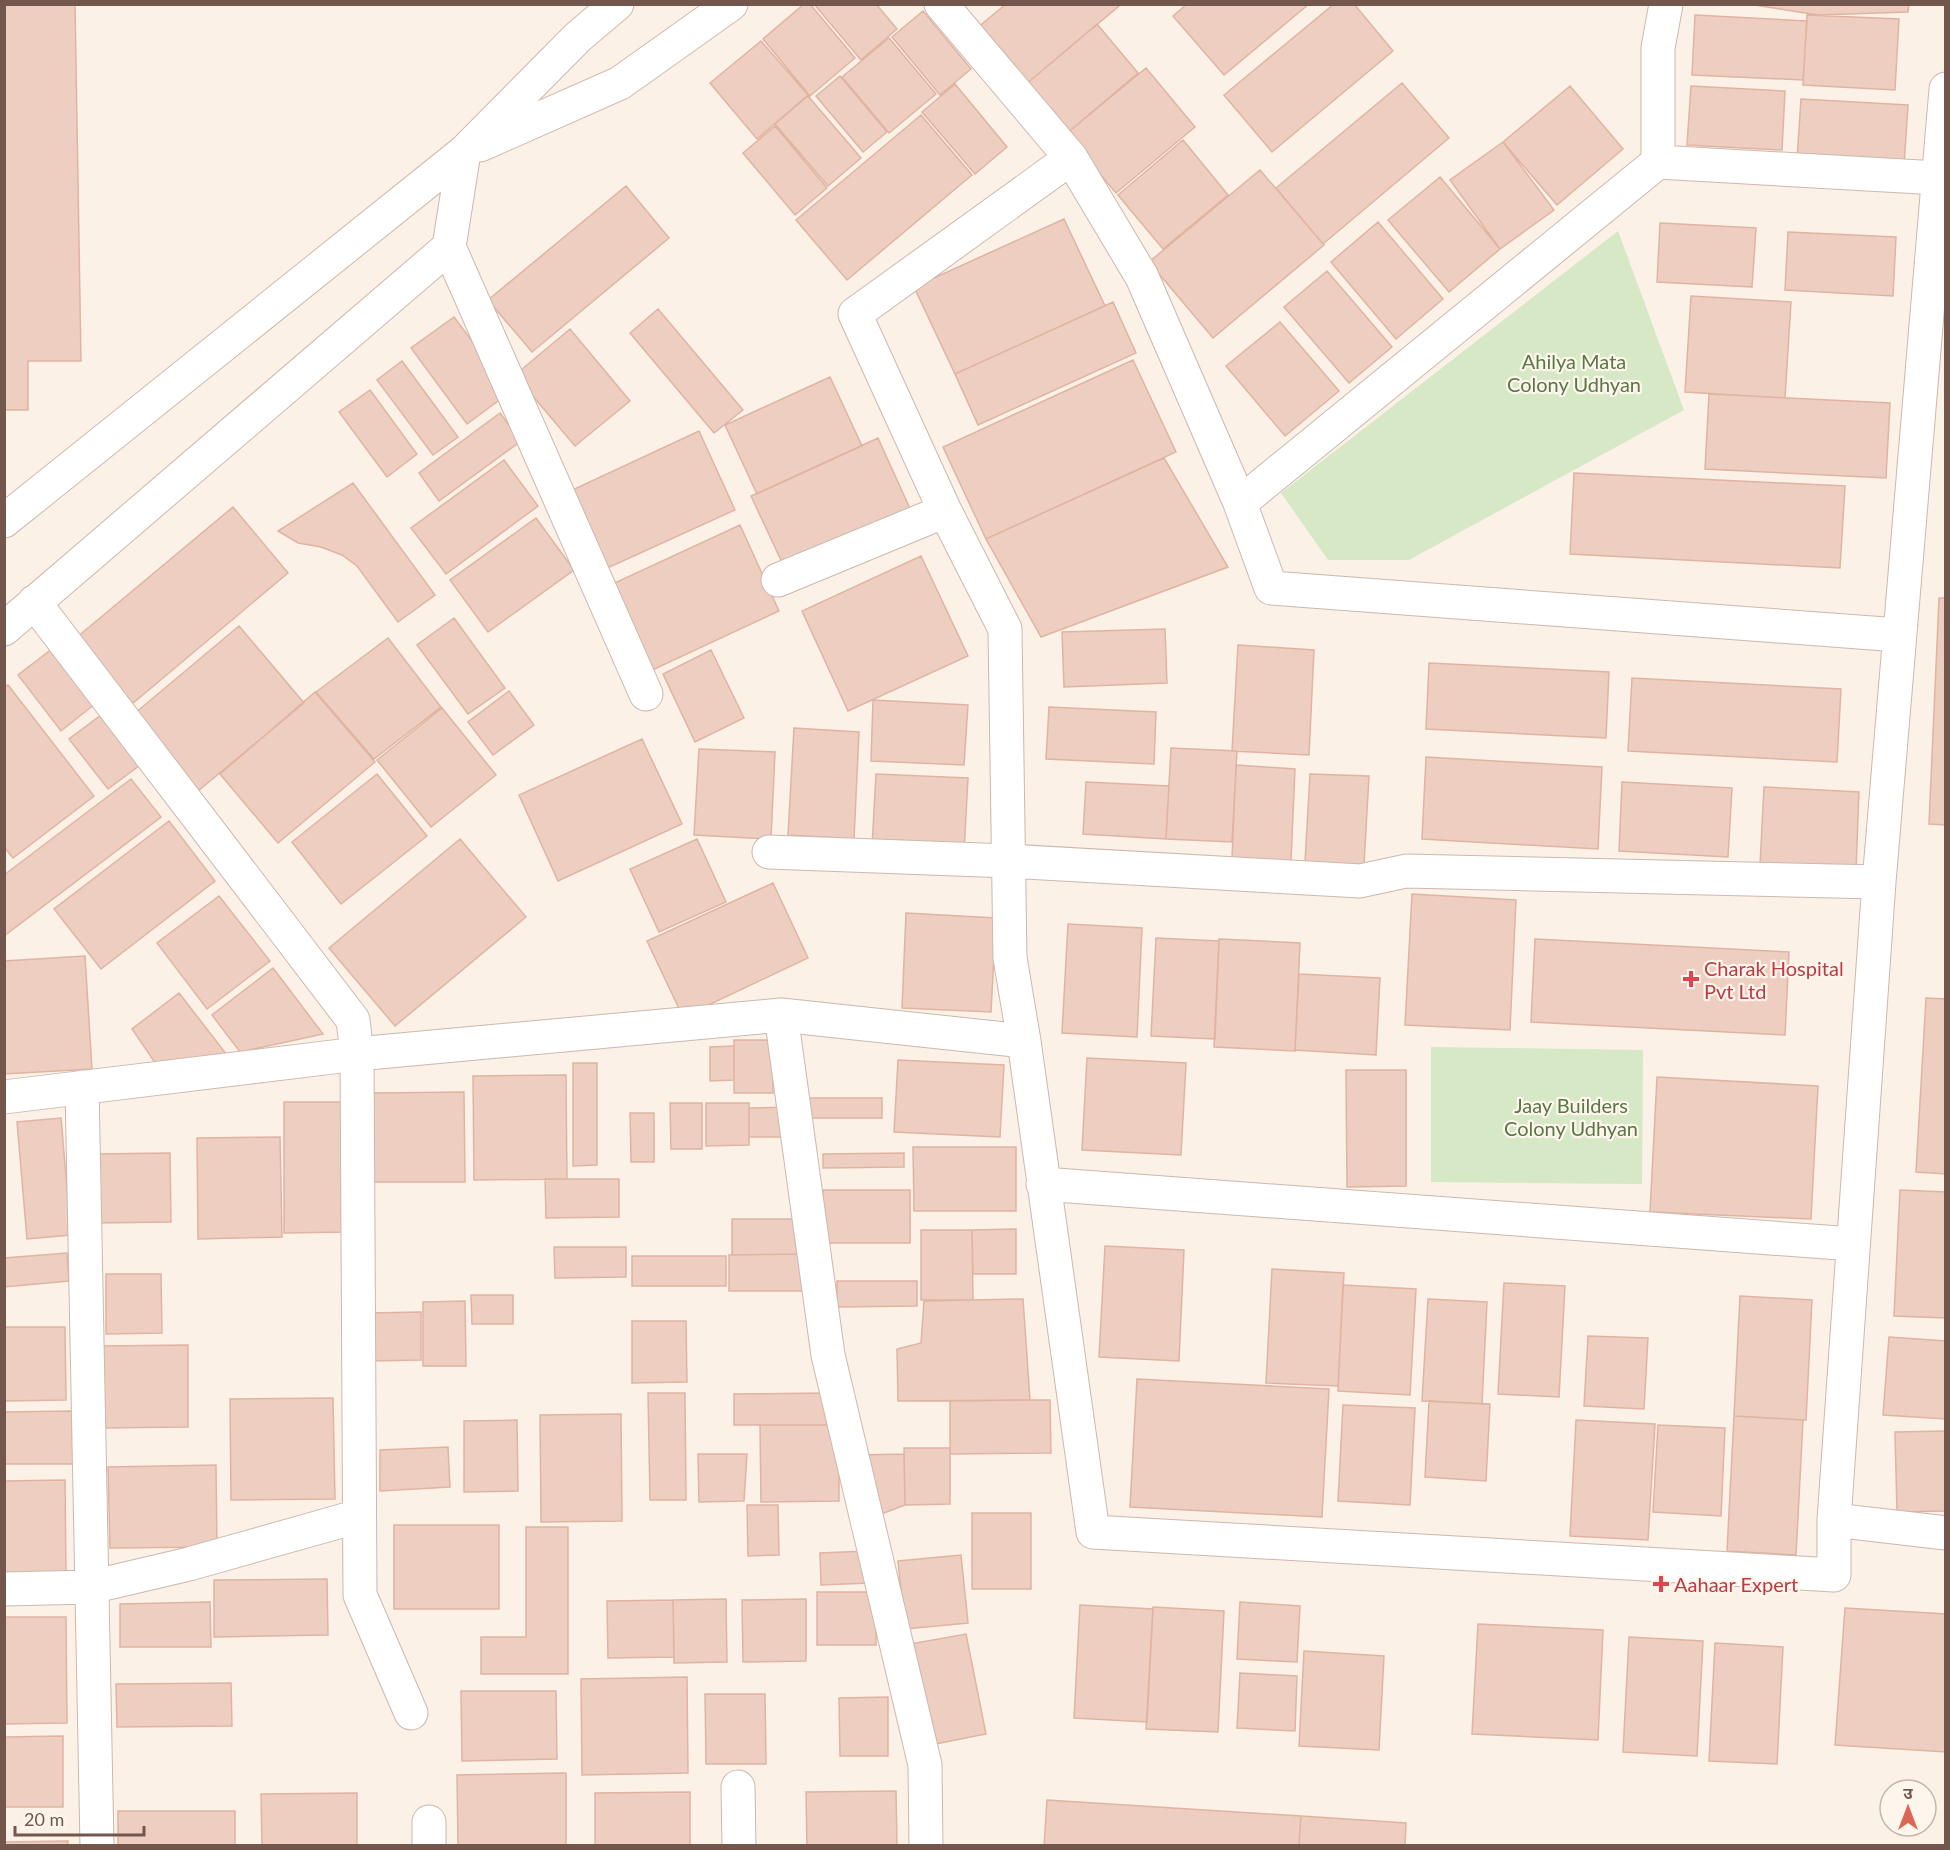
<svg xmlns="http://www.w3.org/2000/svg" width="1950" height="1850" viewBox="0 0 1950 1850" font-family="Lato,'Noto Sans Devanagari',sans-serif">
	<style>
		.green { fill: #d7e8c6 }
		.building { fill: #eecec0; stroke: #e0b4a2; stroke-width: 1.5 }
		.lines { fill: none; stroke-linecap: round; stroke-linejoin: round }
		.minor-casing { stroke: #ccb8ae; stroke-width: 35 }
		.secondary-casing { stroke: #d0baae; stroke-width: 35 }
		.minor { stroke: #fff; stroke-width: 33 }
		.secondary { stroke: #fff; stroke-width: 33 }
		.health-dot { fill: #e0444e; stroke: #fef6ed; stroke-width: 2 }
		.labels { text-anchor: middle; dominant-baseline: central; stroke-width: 4.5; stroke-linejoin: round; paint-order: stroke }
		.park-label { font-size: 20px; fill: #597846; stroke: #fef6ed }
		.health-label { font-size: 20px; fill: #be3a42; stroke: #fef6ed; text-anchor: start }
	</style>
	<rect width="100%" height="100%" fill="#fbf1e7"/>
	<path class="green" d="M1618,231L1684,410L1409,560H1328L1281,493Z
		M1431,1047L1643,1050L1642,1184L1431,1182Z"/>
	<path class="building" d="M4,4H75L81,361H28V410H4Z
		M804,4H810L855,58L810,96L763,39Z
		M814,4H876L897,29L861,60Z
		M1006,4H1118L1119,6L1025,85L977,28Z
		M1187,4H1309L1224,75L1173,16Z
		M1334,4H1354L1393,51L1272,152L1224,95Z
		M1748,4H1909L1908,12L1818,15Z
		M923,11L971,69L940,95L892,37Z
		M1695,15L1807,21L1803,80L1692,75Z
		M1807,15L1899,19L1895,90L1803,85Z
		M1097,24L1138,73L1066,134L1025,85Z
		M889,38L936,94L889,133L842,77Z
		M761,41L808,95L757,139L710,83Z
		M1146,68L1195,127L1116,193L1066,134Z
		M840,76L887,132L863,152L816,96Z
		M1402,83L1449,138L1323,244L1276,188Z
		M955,84L1007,147L975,174L922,112Z
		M1570,86L1623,149L1557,205L1503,142Z
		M1691,86L1785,91L1782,150L1687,145Z
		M808,96L861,158L828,186L775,124Z
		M1801,99L1908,105L1904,165L1797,160Z
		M921,115L972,175L847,280L796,220Z
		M775,126L827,188L795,215L743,153Z
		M1183,140L1228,195L1163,249L1118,195Z
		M1503,142L1554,210L1500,249L1450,180Z
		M1260,170L1324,245L1213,338L1149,262Z
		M1440,177L1500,249L1449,292L1388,220Z
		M626,186L669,238L532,352L488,300Z
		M1064,219L1105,306L955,374L914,287Z
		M1378,222L1443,299L1396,339L1331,262Z
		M1660,223L1756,228L1752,287L1657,282Z
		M1788,232L1896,237L1893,296L1785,290Z
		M1327,271L1392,347L1349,383L1284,307Z
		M1691,296L1791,302L1785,398L1685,392Z
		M1113,302L1136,353L978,425L955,374Z
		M658,309L743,410L714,433L630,333Z
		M454,317L510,392L467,424L411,348Z
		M1280,322L1339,391L1285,436L1226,366Z
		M570,329L630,401L575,446L515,375Z
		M1133,360L1176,452L986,539L943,447Z
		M402,361L458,437L433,455L377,380Z
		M830,377L862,446L757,494L725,425Z
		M370,390L417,454L387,477L339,412Z
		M1709,394L1890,403L1886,478L1705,469Z
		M500,413L521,441L439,501L419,473Z
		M699,431L735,510L603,570L568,492Z
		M878,438L912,513L786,571L751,496Z
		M1164,458L1228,567L1041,637L986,539Z
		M504,460L538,506L446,574L411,528Z
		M1574,473L1845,486L1840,568L1570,554Z
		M353,483L435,595L398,622L357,566L342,555L321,547L298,543L278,531Z
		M233,507L288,573L132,704L76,638Z
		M536,518L574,570L488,632L450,580Z
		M740,525L779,611L648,672L608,586Z
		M921,556L968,656L848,711L802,611Z
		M1939,598H1946V825L1929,824Z
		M454,618L505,688L468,714L417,645Z
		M239,626L304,703L198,791L134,714Z
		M1165,629L1167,683L1064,687L1062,632Z
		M388,638L441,707L374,759L316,692Z
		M1238,645L1314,650L1309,755L1232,751Z
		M52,649L95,704L61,731L18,675Z
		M711,650L744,718L695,742L663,674Z
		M1429,663L1609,672L1606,738L1426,729Z
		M1632,678L1841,689L1837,762L1628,751Z
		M8,685L94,796L13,858L4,847V687Z
		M509,691L534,725L493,755L468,722Z
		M315,692L375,762L278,843L220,774Z
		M873,700L968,705L964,765L871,761Z
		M1049,707L1156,712L1154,764L1046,759Z
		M442,708L496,775L431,827L377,760Z
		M101,715L140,765L108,789L69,739Z
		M794,728L859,732L854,839L788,835Z
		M642,739L682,824L558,881L519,795Z
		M1171,748L1237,751L1232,842L1166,839Z
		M699,749L775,752L771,839L694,835Z
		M1426,757L1602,767L1598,849L1422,839Z
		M1236,765L1295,769L1291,861L1232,858Z
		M377,774L427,836L341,904L292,842Z
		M876,774L968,778L964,852L872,847Z
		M1310,774L1369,776L1364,865L1305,862Z
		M131,779L161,817L4,936V875Z
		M1086,782L1169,786L1166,839L1083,834Z
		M1622,782L1732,788L1728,857L1619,851Z
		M1764,787L1859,792L1856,870L1760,865Z
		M169,821L215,881L101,969L54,909Z
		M460,839L526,917L395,1026L329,948Z
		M697,839L726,902L659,932L630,869Z
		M773,883L808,958L683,1017L647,941Z
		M1412,894L1516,900L1510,1030L1405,1025Z
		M219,896L270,961L207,1009L157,943Z
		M906,913L996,918L991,1012L902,1008Z
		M1068,924L1142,928L1137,1037L1062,1033Z
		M1156,938L1219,941L1215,1039L1151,1036Z
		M1219,939L1300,943L1295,1051L1214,1047Z
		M1535,939L1789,952L1785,1035L1531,1022Z
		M85,956L92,1069L4,1074V961Z
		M273,968L323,1034L240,1052L212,1015Z
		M1299,974L1380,978L1376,1055L1295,1050Z
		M179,993L227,1055L160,1070L132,1029Z
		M1926,998L1946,999V1174L1916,1172Z
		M734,1040H772L773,1093H734Z
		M734,1046V1080L710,1081V1047Z
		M1087,1058L1186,1063L1181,1155L1082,1150Z
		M898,1060L1004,1065L1000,1137L894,1132Z
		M573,1063H597V1165L573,1166Z
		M1346,1070H1406V1186L1347,1187Z
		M566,1075L567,1179L474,1180L473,1076Z
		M1657,1077L1818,1086L1811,1219L1650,1212Z
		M464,1092L465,1182H374L372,1093Z
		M808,1098H882V1118H808Z
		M284,1102H345V1232L284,1233Z
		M670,1103H702V1149H671Z
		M706,1103H749V1145L706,1146Z
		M790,1107L791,1137H749V1108Z
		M630,1113H654V1162H631Z
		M61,1118L71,1235L27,1239L17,1122Z
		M280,1137L282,1237L198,1239L197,1138Z
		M913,1147H1016V1211H914Z
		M170,1153L171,1222L96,1223L95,1154Z
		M904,1153V1167L823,1168V1154Z
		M545,1179H619V1217L546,1218Z
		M823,1190H910V1243H823Z
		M1900,1190L1946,1192V1318L1894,1316Z
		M732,1219H801L802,1254L732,1255Z
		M1016,1229V1274H973L972,1230Z
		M921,1230H972L973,1300H921Z
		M1105,1246L1184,1250L1179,1361L1099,1357Z
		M554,1247H626V1277L555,1278Z
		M67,1253L69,1281L4,1287V1258Z
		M808,1254V1291H729V1255Z
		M632,1256H726V1286H632Z
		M1272,1269L1344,1273L1338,1386L1266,1383Z
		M106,1274H161L162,1333L106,1334Z
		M837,1281H917V1306L837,1307Z
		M1504,1283L1565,1286L1559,1397L1498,1394Z
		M1343,1285L1416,1289L1410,1395L1338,1391Z
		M471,1295H513V1324H472Z
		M1740,1296L1812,1300L1806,1420L1734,1416Z
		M1023,1299L1030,1400L898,1401L897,1349L921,1343L924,1301Z
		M1428,1299L1487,1302L1482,1404L1422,1401Z
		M465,1301L466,1366H423V1302Z
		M421,1312V1360L370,1361V1313Z
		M632,1321H686L687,1382L632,1383Z
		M4,1327H65L66,1400L4,1401Z
		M1588,1336L1648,1338L1644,1409L1584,1406Z
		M1889,1337L1946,1341V1419L1883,1415Z
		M188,1345V1427L102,1428L101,1346Z
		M1137,1379L1329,1389L1322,1517L1130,1507Z
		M648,1393H685L686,1500H650Z
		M828,1393V1425H734V1394Z
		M333,1398L335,1499L231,1500L230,1399Z
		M1030,1400H1050L1051,1453L950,1454V1401Z
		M1429,1401L1490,1404L1486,1481L1425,1477Z
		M1343,1405L1415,1408L1410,1505L1338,1501Z
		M72,1411L73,1464H4V1412Z
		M621,1414L622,1521L541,1522L540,1415Z
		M1734,1416L1803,1420L1796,1555L1727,1551Z
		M517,1420L518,1491L464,1492V1421Z
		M1576,1420L1655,1424L1648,1540L1570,1536Z
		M760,1425H839V1501L761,1502Z
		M1658,1425L1725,1428L1721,1516L1653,1512Z
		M1946,1431V1511L1897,1512L1895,1432Z
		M448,1447L450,1487L380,1491V1450Z
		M904,1448H950V1504L905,1505Z
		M698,1454H747L744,1501L699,1502Z
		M904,1454L905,1505L871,1518L860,1455Z
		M216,1465L217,1547L110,1548L108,1467Z
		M65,1480L66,1575L4,1576V1481Z
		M747,1505H778L779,1555L748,1556Z
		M972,1513H1031V1589H972Z
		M394,1525H499V1609H394Z
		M526,1527H568V1674H481V1637H526Z
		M867,1551L869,1583L821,1585L820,1553Z
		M961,1555L968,1623L905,1629L898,1561Z
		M327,1579L328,1635L214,1637V1580Z
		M817,1592H876V1645H817Z
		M726,1599L727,1662L674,1663L673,1600Z
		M806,1599V1661L743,1662L742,1600Z
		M673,1600L674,1657L608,1658L607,1601Z
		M210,1602L211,1647H120V1604Z
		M1240,1602L1300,1606L1297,1662L1237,1659Z
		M1080,1605L1153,1609L1147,1722L1074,1718Z
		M1153,1607L1224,1611L1218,1732L1146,1729Z
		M1845,1608L1946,1614V1752L1835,1745Z
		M4,1617H66L67,1723L4,1724Z
		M1478,1624L1603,1630L1598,1740L1472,1734Z
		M966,1634L986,1734L930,1745L910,1644Z
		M1629,1637L1703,1641L1697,1756L1623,1752Z
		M1715,1643L1783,1647L1777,1764L1709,1761Z
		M1304,1651L1384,1656L1379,1750L1299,1746Z
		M1240,1673L1297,1676L1295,1731L1237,1728Z
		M687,1677L688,1773L582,1775L581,1679Z
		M231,1683L232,1726L117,1727L116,1684Z
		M461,1691H556L557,1759L462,1761Z
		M705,1694H765L766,1764H706Z
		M888,1697V1756H840L839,1698Z
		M63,1736V1807H4V1737Z
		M566,1773V1846H458L457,1775Z
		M896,1791L897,1846H807L806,1792Z
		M690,1792V1846H595V1793Z
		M357,1793V1846H262L261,1794Z
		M1047,1800L1301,1816L1299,1846H1044Z
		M118,1811H235V1846H118Z
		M1301,1816L1406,1823L1405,1846H1299Z
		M68,1841V1846H4V1842Z"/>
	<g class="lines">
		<defs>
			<path id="minor" d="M941,4L1071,158L1142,277L1240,503L1271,588L1899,635
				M464,152L449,247L646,694
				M1071,158L855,314L945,511L1005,629L1010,958L1024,1041L1093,1532L1834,1575V1520L1879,882L1946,89
				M1658,162V48L1666,4
				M1240,503L1658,162L1938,178
				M778,580L945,511
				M34,602L353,1020L357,1054L360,1595L411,1713
				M4,629L449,247
				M769,852L1009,861L1360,881L1406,871L1879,882
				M781,1015L828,1355L925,1765L926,1846
				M82,1087L97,1846
				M4,1097L357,1054L781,1015L1024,1041
				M1043,1184L1853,1244
				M1834,1520L1946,1533
				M4,1589L91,1587L189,1564L359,1516
				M738,1787L739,1846
				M429,1822V1846"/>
			<path id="secondary" d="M480,145L620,83L731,4
				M4,521L464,152L578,37L617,4"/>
		</defs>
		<use href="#minor" class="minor-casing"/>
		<use href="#secondary" class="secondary-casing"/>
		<use href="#minor" class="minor"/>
		<use href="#secondary" class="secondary"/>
	</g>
	<g class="health-dot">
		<path d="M1688 970h6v6h6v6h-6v6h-6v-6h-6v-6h6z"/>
		<path d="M1658 1575h6v6h6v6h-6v6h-6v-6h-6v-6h6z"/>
	</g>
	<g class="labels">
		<g class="park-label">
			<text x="1574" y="361">Ahilya Mata<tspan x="1574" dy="23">Colony Udhyan</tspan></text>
			<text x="1571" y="1105">Jaay Builders<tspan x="1571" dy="23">Colony Udhyan</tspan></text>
		</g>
		<g class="health-label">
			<text x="1704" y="968">Charak Hospital<tspan x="1704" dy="23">Pvt Ltd</tspan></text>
			<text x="1674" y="1584">Aahaar Expert</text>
		</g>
	</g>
	<rect width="1950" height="1850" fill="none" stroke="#73574d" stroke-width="12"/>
	<g transform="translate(1908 1808)"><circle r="28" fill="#fef6ed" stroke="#c6b6ad" stroke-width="1.5"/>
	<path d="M0-4.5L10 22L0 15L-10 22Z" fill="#dc6754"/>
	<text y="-9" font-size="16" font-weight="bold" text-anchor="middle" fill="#73574d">उ</text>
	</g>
	<path d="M15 1826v9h129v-9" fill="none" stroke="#73574d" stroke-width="3"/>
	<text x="24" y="1826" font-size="18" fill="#73574d" stroke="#fef6ed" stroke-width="4.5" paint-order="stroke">20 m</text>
</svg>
